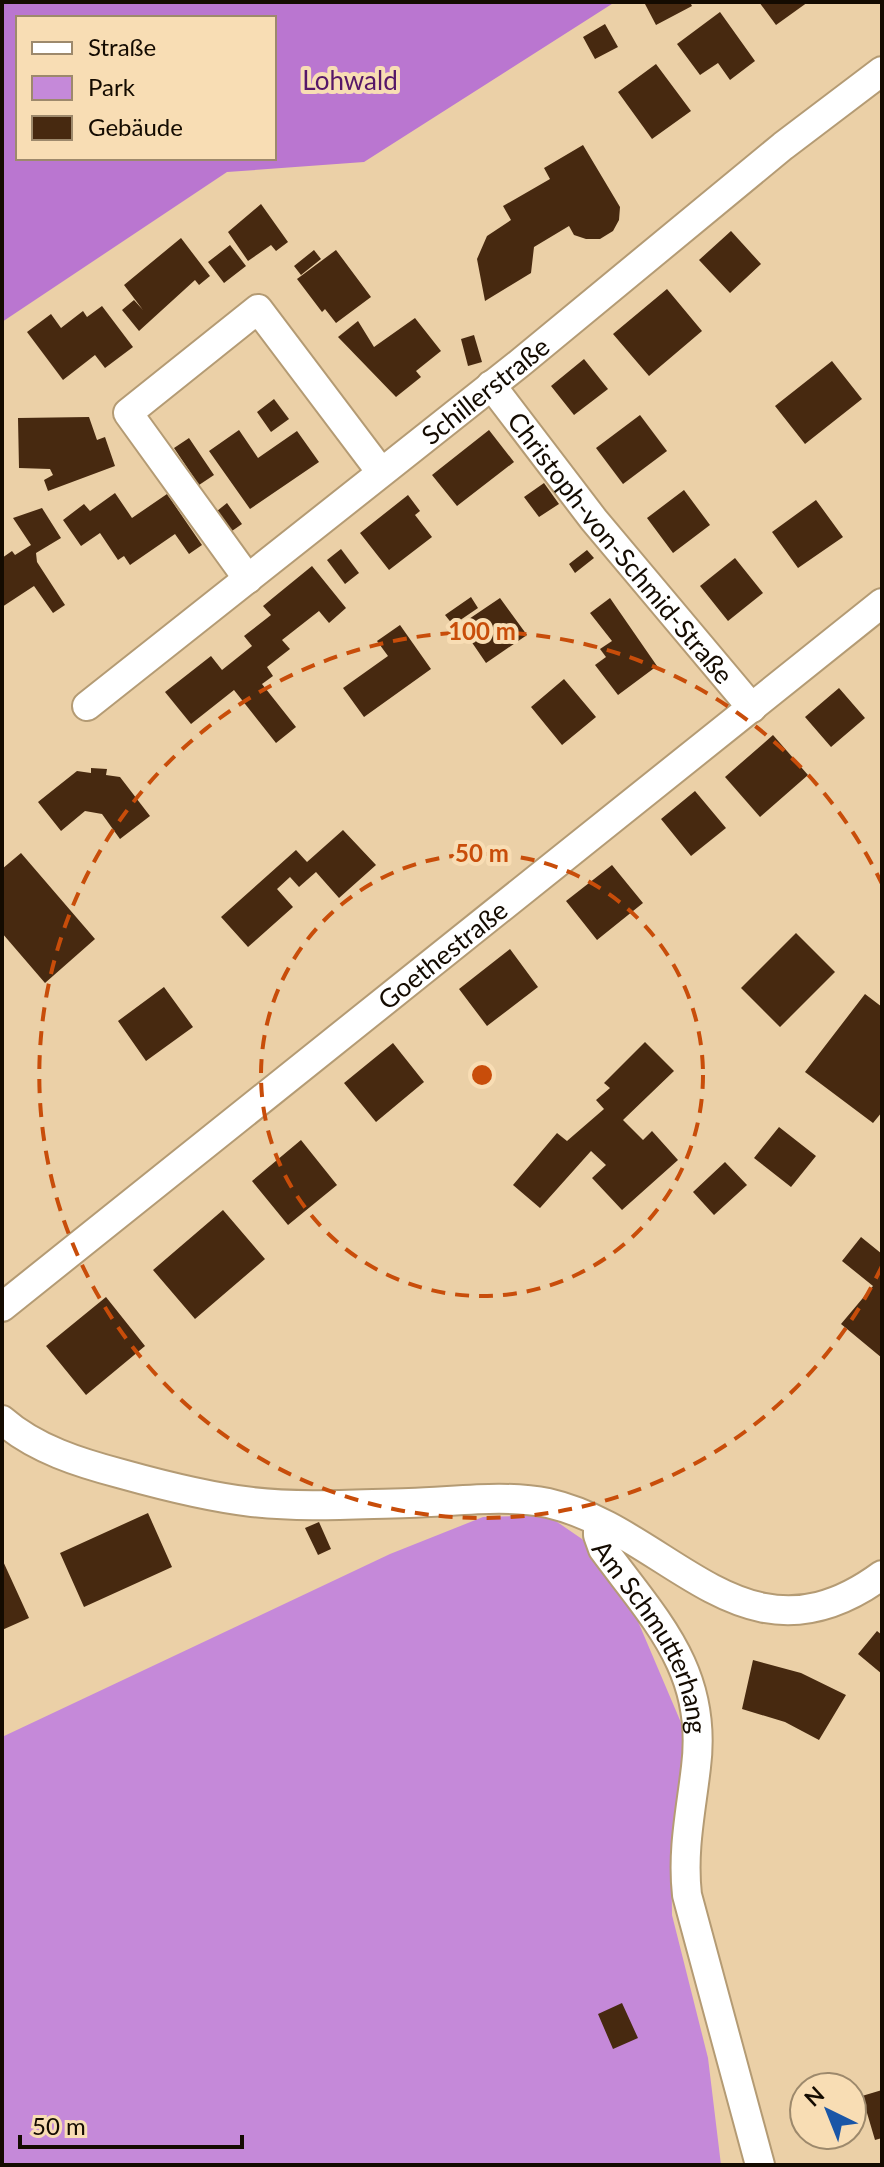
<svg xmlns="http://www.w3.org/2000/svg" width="884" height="2167" viewBox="0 0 884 2167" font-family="Lato,sans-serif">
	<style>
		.green { fill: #c589d9 }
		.forest { fill: #ba76d0; fill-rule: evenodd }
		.building { fill: #472910 }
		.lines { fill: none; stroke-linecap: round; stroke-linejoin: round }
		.minor-casing { stroke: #b49b74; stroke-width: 32 }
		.minor { stroke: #fff; stroke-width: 28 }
		.ring { fill: none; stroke: #c84d0a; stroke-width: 4; stroke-dasharray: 14 10 }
		.labels { text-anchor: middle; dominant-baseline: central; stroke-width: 8; stroke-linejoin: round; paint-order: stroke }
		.park-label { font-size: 26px; fill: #561768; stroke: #f8ddb4 }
		.street-label { font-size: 26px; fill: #140b01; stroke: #f8ddb4 }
		.centre { fill: #c84d0a; stroke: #f8ddb4; stroke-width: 4 }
		.ring-label { font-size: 24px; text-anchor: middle; font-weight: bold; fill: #c84d0a; stroke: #f8ddb4; stroke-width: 8; stroke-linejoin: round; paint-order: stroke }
	</style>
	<rect width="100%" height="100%" fill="#ebd0a7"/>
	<path class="green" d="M547,1515L582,1539L628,1598L685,1732V1768L671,1846L672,1915L708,2058L721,2165H2V1737L390,1554L483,1517Z"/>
	<path class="forest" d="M2,2H615L364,162L227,172L2,322ZM18,18H274V158H18Z"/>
	<path class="building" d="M648,2H690L692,6L656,25L645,4Z
		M759,2H808L776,25Z
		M720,12L755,61L730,80L718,63L700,75L677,44Z
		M605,24L618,47L595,59L583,37Z
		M656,64L691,111L652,139L618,92Z
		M583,145L620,207L619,220L613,231L600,239H586L574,235L569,226L534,247L531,273L485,301L477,259L487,236L511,220L503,206L550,179L544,168Z
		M261,204L288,242L276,251L271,245L248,261L228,232Z
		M731,231L761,264L730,293L699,260Z
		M181,238L210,276L199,285L195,280L139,331L122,310L134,300L143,310L124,285Z
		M230,245L246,266L224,283L208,262Z
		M314,250L321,259L301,275L294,266Z
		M336,250L371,297L336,323L325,309L322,312L297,279Z
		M667,289L702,331L649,376L613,334Z
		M102,306L133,347L105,368L95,355L63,380L27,332L51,314L61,328L83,311L87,317Z
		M415,318L441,351L416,371L421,377L396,397L338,337L358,321L374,347Z
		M474,335L482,362L468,366L461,339Z
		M584,359L608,389L574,415L551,386Z
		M832,361L862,399L805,444L775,406Z
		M274,399L289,419L271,432L257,412Z
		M640,415L667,451L623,484L596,448Z
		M89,417L97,440L105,437L115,466L48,491L44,480L53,475L50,469L19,468L18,418Z
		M239,430L258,458L297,431L319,462L250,509L209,451Z
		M489,430L514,462L457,506L432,475Z
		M189,438L214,475L199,485L174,448Z
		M544,483L559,504L539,517L524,497Z
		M684,490L710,525L673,553L647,518Z
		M115,493L132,518L167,494L202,545L189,554L175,534L130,565L124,556L118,560L100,533L81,546L63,520L84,504L90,511Z
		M408,495L420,511L415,515L432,537L389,570L360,533Z
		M816,500L843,537L798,568L772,532Z
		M227,503L242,524L232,531L217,511Z
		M42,508L61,538L36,553L37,562L65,605L53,613L34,586L2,607V558L12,551L15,555L31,545L13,518Z
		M341,549L359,573L345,584L327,560Z
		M587,550L594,558L575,573L569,564Z
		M735,558L763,593L728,621L700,586Z
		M312,566L346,608L329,623L319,611L282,640L290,649L267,667L273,676L262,684L296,727L276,743L234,690L191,724L165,692L211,656L222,670L252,646L244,636L271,615L263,606Z
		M471,597L478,608L453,625L445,615Z
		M500,598L527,635L486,663L460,625Z
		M610,598L657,666L618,695L595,665L606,657L600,649L612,641L590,613Z
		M400,625L431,669L364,717L343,688L388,656L377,641Z
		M564,679L596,717L562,745L531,707Z
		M839,688L865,718L831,747L805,717Z
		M773,735L808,775L760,817L725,777Z
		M91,768L107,769L106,775L120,777L150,816L120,839L102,814L85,811L61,831L38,802L77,771L91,773Z
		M695,791L726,828L691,856L661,819Z
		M343,830L376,865L339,898L316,872L299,887L290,877L277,889L293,907L248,947L221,917L296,850L307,862Z
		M21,853L95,939L45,983L2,933V869Z
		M612,865L643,903L597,940L566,901Z
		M796,933L835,972L780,1027L741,988Z
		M510,949L538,987L487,1026L459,989Z
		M164,987L193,1027L146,1061L118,1021Z
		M865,994L882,1007V1112L873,1123L805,1072Z
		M645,1042L674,1071L623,1120L643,1140L652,1131L678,1160L622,1210L592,1178L606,1165L591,1151L540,1208L513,1185L557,1133L567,1141L604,1109L596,1100L610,1088L604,1083Z
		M393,1043L424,1082L376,1122L344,1083Z
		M779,1127L816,1156L791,1187L754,1158Z
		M301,1140L337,1185L288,1225L252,1181Z
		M725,1162L747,1185L714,1215L693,1192Z
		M223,1210L265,1259L195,1319L153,1270Z
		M861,1237L882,1254V1358L841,1324L873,1286L842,1261Z
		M106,1297L145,1346L86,1395L46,1346Z
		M148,1513L172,1567L84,1607L60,1553Z
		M319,1522L331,1549L318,1555L305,1528Z
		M2,1559L29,1618L2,1630Z
		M877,1631L882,1635V1674L858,1654Z
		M753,1660L801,1673L846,1695L819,1740L785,1722L742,1709Z
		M622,2003L638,2038L613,2049L598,2014Z
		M882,2090V2138L875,2140L862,2096Z"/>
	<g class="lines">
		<defs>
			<g id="minor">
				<path id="s1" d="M491,385L594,520L752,708"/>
				<path d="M248,579L128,413L258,309L381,472"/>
				<path id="s2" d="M87,706L520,363L783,146L882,71"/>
				<path id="s3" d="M2,1307L882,603"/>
				<path d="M2,1420C35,1449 80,1463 122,1474C165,1486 208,1497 252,1502C304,1508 357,1504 409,1503C453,1502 504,1494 548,1503C671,1531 745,1676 882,1575"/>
				<path id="s4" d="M598,1522V1535L603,1549C656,1621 708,1671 696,1767C691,1811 682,1850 687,1895L760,2165"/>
			</g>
		</defs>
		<use href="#minor" class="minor-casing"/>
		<use href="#minor" class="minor"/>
	</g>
	<g class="ring">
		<circle cx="482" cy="1075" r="221"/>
		<path d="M882 1266A443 443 0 1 1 882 884"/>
	</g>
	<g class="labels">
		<g class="park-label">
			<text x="350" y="80">Lohwald</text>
		</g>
		<g class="street-label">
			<text stroke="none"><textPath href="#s2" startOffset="508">Schillerstraße</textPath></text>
			<text stroke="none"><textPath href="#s1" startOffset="208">Christoph-von-Schmid-Straße</textPath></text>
			<text stroke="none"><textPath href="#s3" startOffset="564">Goethestraße</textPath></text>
			<text stroke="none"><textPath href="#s4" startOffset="130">Am Schmutterhang</textPath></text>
		</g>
	</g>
	<circle cx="482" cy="1075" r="12" class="centre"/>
	<g class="ring-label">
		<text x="482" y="640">100 m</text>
		<text x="482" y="862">50 m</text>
	</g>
	<rect width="884" height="2167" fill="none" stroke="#140b01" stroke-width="8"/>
	<rect x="16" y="16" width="260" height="144" fill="#f8ddb4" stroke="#9d896c" stroke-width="2"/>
	<rect x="32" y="42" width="40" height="12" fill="#ffffff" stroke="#9d896c" stroke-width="2"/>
	<text x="88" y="56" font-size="24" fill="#140b01">Straße</text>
	<rect x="32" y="76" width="40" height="24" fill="#c589d9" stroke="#9d896c" stroke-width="2"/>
	<text x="88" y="96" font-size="24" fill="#140b01">Park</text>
	<rect x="32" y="116" width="40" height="24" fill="#472910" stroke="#9d896c" stroke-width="2"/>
	<text x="88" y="136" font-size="24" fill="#140b01">Gebäude</text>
	<g transform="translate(828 2111) rotate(317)"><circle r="38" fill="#f8ddb4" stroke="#9d896c" stroke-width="2"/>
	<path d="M0-6L14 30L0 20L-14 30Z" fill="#1a56a7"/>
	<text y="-12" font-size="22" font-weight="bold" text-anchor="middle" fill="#140b01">N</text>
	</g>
	<path d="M20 2135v12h222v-12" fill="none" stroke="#140b01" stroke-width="4"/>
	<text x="32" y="2135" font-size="24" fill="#140b01" stroke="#f8ddb4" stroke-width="6" paint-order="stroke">50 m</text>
</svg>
